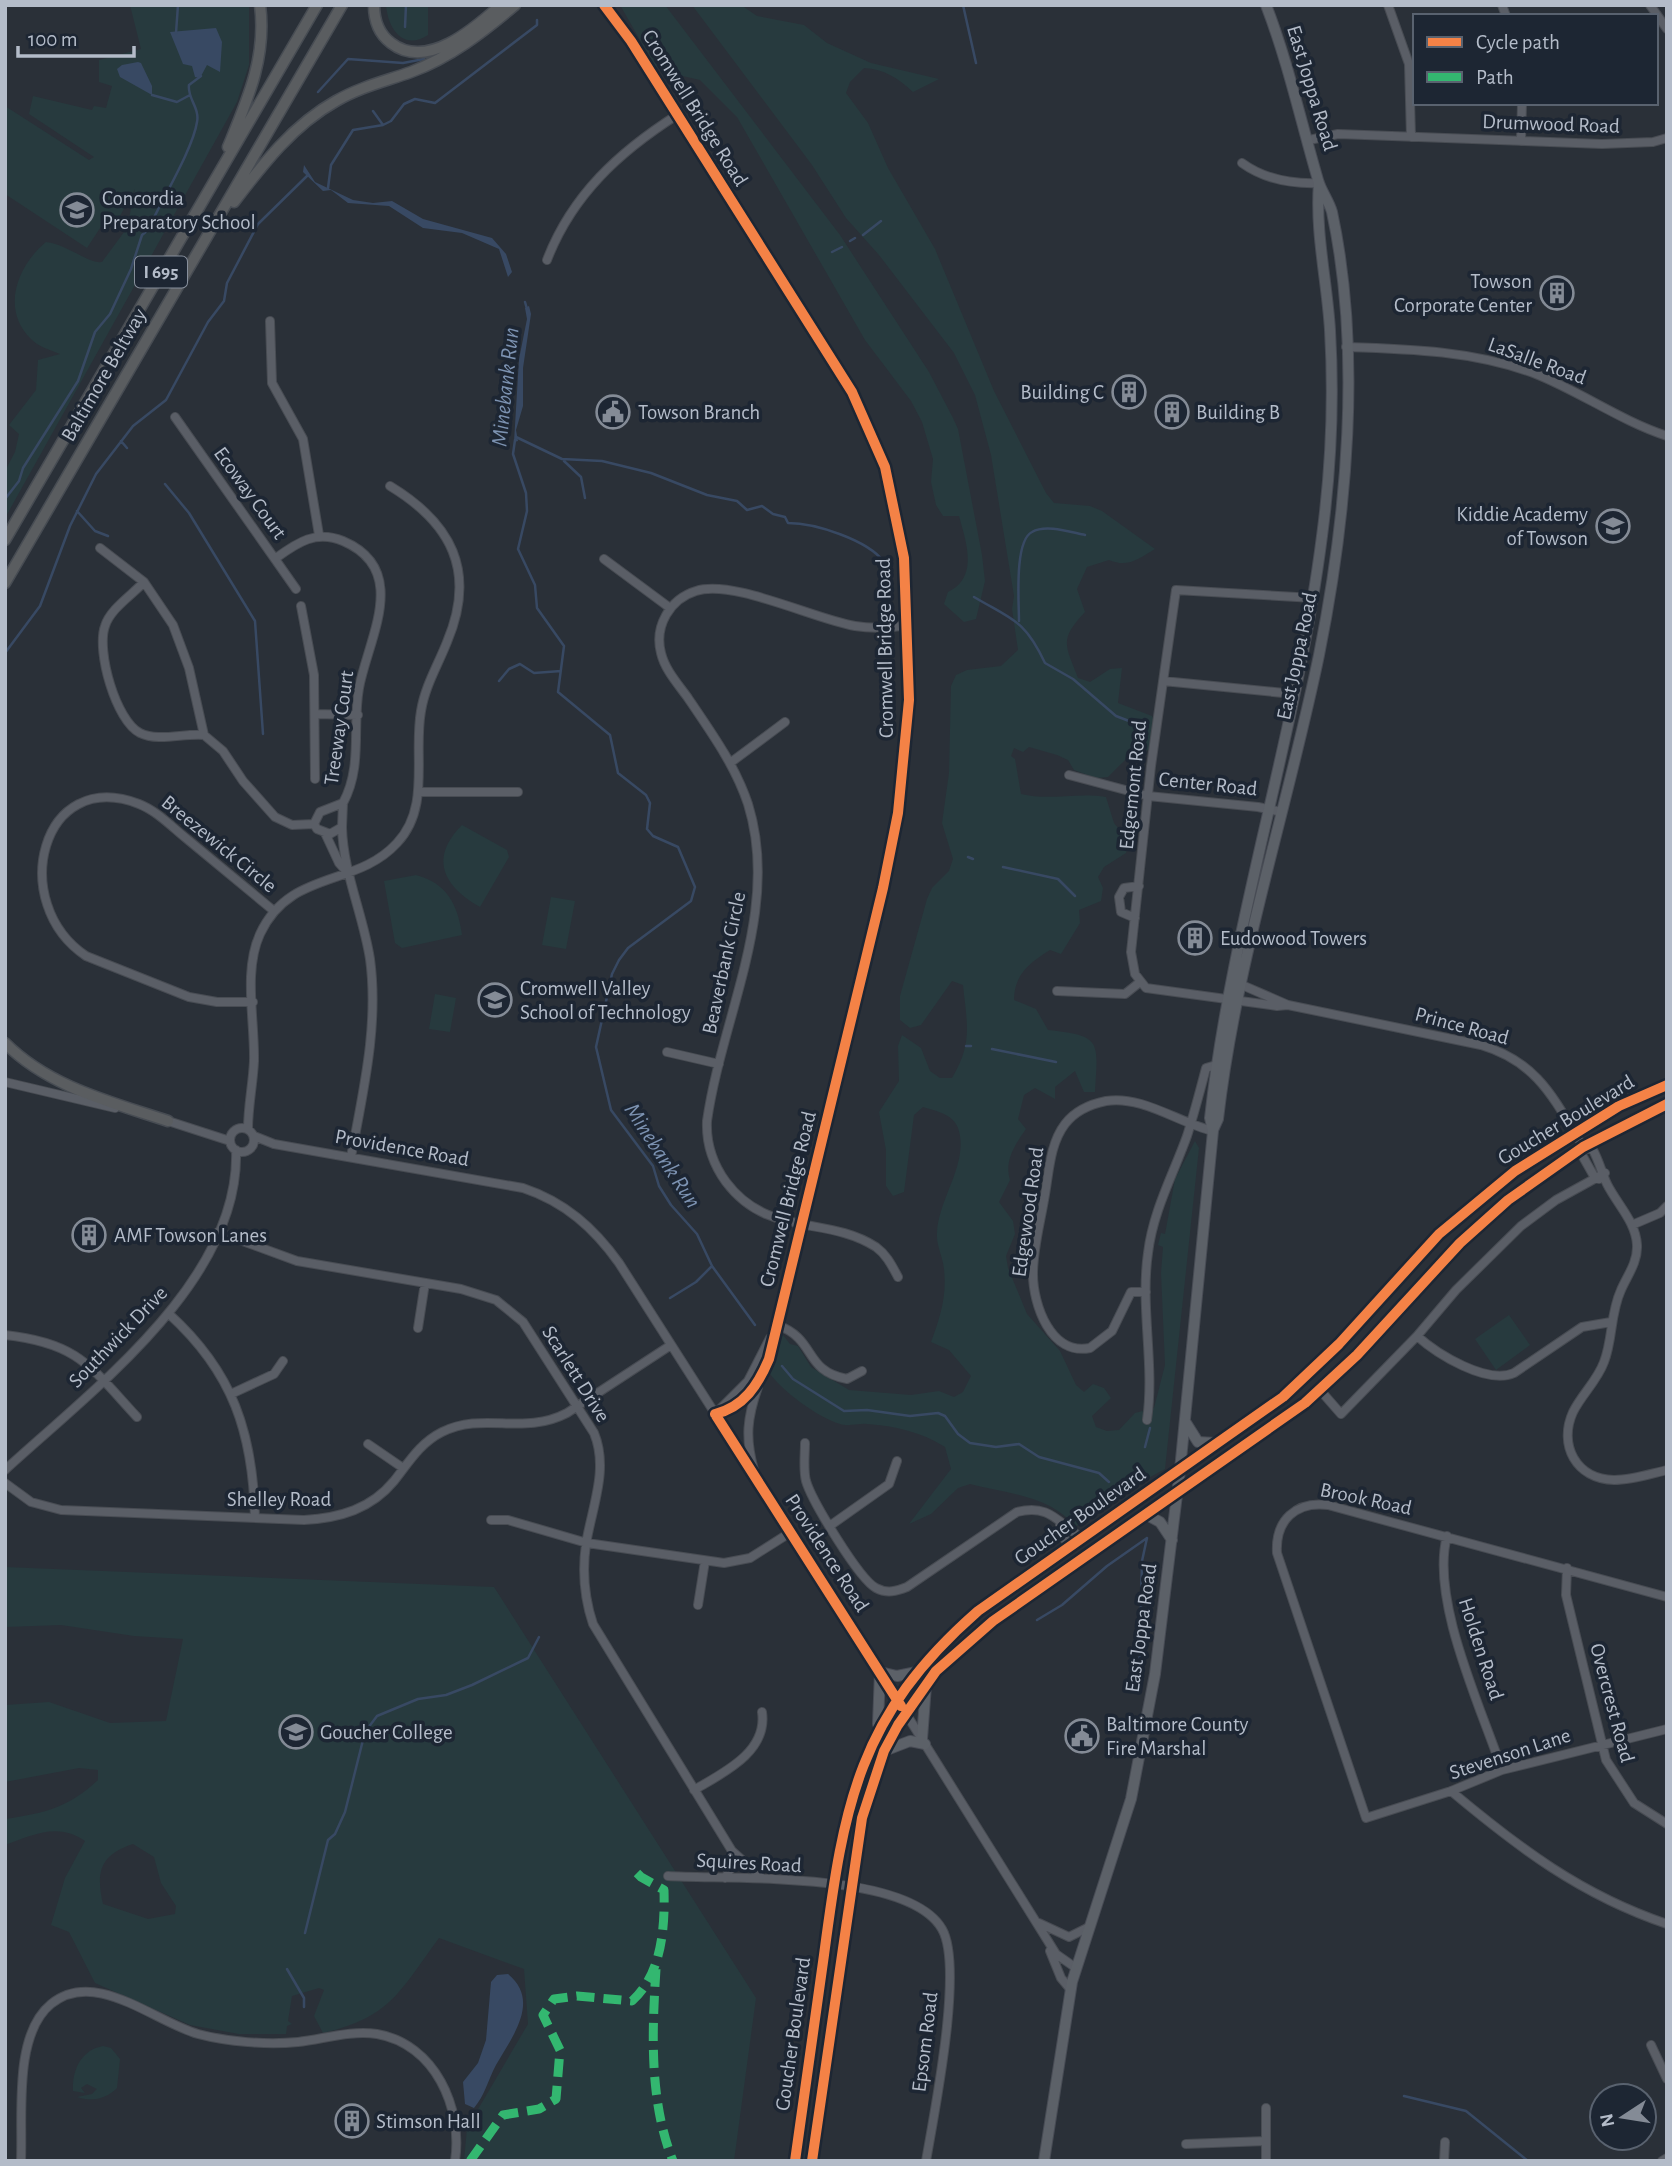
<svg xmlns="http://www.w3.org/2000/svg" width="1672" height="2166" viewBox="0 0 1672 2166" font-family="'Alegreya Sans',sans-serif">
	<style>
		.green { fill: #273a3e; fill-rule: evenodd }
		.water { fill: #384963 }
		.lines { fill: none; stroke-linecap: round; stroke-linejoin: round }
		.stream { stroke: #384963; stroke-width: 2.5 }
		.minor-casing { stroke: #484c53; stroke-width: 10 }
		.major-casing { stroke: #484c55; stroke-width: 12 }
		.highway-casing { stroke: #474c53; stroke-width: 13 }
		.minor { stroke: #5a5e66; stroke-width: 8 }
		.major { stroke: #5c6168; stroke-width: 10 }
		.highway { stroke: #5a5d60; stroke-width: 10 }
		.quiet { stroke: #33b770; stroke-width: 9; stroke-dasharray: 18 9; stroke-linecap: butt }
		.cycleway-casing { stroke: #1d2633; stroke-width: 15 }
		.cycleway { stroke: #f48246; stroke-width: 10 }
		.labels { text-anchor: middle; dominant-baseline: central; stroke-width: 7; stroke-linejoin: round; paint-order: stroke }
		.shield { fill: #1d2633; stroke: #878f9c; stroke-width: 2 }
		.shield-label { font-size: 19px; font-weight: bold; fill: #b4bcc9 }
		.street-label { font-size: 21px; fill: #b4bcc9; stroke: #1d2633 }
		.poi-label { font-size: 21px; fill: #b4bcc9; stroke: #1d2633; text-anchor: start }
		.water-label { font-size: 23px; font-style: italic; fill: #7c92b1; stroke: #1d2633 }
	</style>
	<rect width="100%" height="100%" fill="#2a3038"/>
	<path class="green" d="M130,5H249V65L237,102L5,518V471L15,452L19,434L9,425L36,390L38,360L60,354C50,350 39,347 31,339C0,309 18,265 46,242C67,244 88,264 102,262L127,228L135,189L116,223L104,222L87,248L5,194V106L89,160L94,157L29,114L33,96L92,110L94,106L106,108L112,86L99,82V60L141,49Z
		M386,5H428V35C403,51 388,29 386,5Z
		M620,5H665L840,235L929,372L953,418L958,429L982,555L985,581L976,619L964,622L944,604L948,592C979,577 966,542 959,516H943L936,505L931,482L933,459L922,422L911,401L865,340L737,117L700,80L665,72L655,66Z
		M692,5H741L757,16L804,25L827,43L871,63L939,79L913,92C898,78 884,69 864,68L850,82L846,93L868,123L888,168L935,249L994,391L1046,493L1054,503L1090,506L1102,511L1155,549C1138,559 1128,568 1109,560L1087,567L1077,589L1085,612C1059,640 1065,644 1078,678L1090,682L1110,669L1122,668L1118,703L1152,716L1157,727L1148,750L1125,760L1108,777L1096,778L1074,770L1068,760L1057,755L1029,747L1023,752L1014,748L1011,756L1015,759L1021,794C1049,801 1077,792 1106,797L1114,823L1129,841L1126,853L1104,867L1098,877L1103,888L1101,901L1079,910L1080,923L1061,954L1050,950C1029,963 1014,975 1014,1000L1036,1009L1048,1030C1102,1036 1098,1040 1095,1092H1084L1075,1071L1055,1087V1099L1035,1088L1024,1095L1018,1119L1026,1129C1015,1145 1004,1160 1010,1180L999,1202L1013,1221L1015,1234L1006,1256L1008,1268L1027,1314L1060,1351L1076,1385L1084,1392L1093,1384L1104,1388L1111,1398L1092,1416L1096,1427L1107,1431L1119,1430L1135,1413L1154,1408L1165,1365L1161,1273L1163,1247L1158,1245L1161,1233L1165,1234L1175,1179L1195,1141L1199,1148L1165,1469L1130,1488L1075,1527C1053,1496 1005,1493 970,1484L958,1488L931,1514L909,1524L951,1469L945,1447C921,1432 896,1426 867,1424C859,1423 848,1427 840,1424C817,1417 784,1392 770,1374L783,1335L790,1344L798,1346L811,1367L849,1390L911,1395L939,1391L954,1397L963,1392L971,1376L949,1350L931,1342C940,1317 947,1297 944,1269C943,1257 936,1245 937,1233C938,1199 970,1162 958,1128C953,1114 936,1111 923,1107L914,1115L904,1192L893,1196L886,1186V1150L879,1112L899,1081L898,1046L902,1035L921,1048L930,1071L940,1078H952C973,1043 967,1024 963,985L952,981L921,1025L910,1028L900,1020V996L927,899L932,888L949,871L953,859L942,823L949,773L951,686L956,675L967,670L1001,666L1018,650L1012,609L1014,596L991,455L975,395L954,353L879,255L846,218L812,165Z
		M462,825L507,850L509,857L480,907C443,886 429,858 462,825Z
		M416,875C447,883 458,905 462,935L402,948L395,943L384,881Z
		M551,897L575,901L566,949L542,945Z
		M435,994L456,998L450,1032L429,1029Z
		M1509,1315L1530,1345L1496,1370L1475,1339Z
		M5,1567L494,1587L756,1998L734,2161H464L467,2128L528,2024L524,1969L439,1938C399,1992 391,2017 323,2033L314,2016L324,1990L319,1988L292,1996L288,2021L292,2024L287,2026L286,2034H239L190,2025L95,1983L69,1932L51,1925L65,1878L85,1841C58,1822 33,1835 5,1845V1819C45,1813 68,1808 98,1780V1770L79,1768L5,1782V1705L49,1702L110,1723L166,1721L183,1639L134,1636L61,1625L5,1627ZM133,1844L154,1857L161,1883L176,1906L175,1914L148,1919L103,1904C96,1873 99,1855 133,1844Z
		M103,2046L111,2048L120,2059L117,2088C106,2099 92,2102 77,2097L92,2094L97,2089L87,2084L81,2088L85,2093L73,2091C72,2070 81,2050 103,2046Z"/>
	<path class="water" d="M216,28L222,42L220,72L207,65L200,78L195,77L192,66L183,64L170,32Z
		M138,62L141,63L152,86V95L120,77L117,69L122,65Z
		M304,165L315,182L353,200L373,203L392,201L423,219L492,238L506,254L512,272L508,277L499,249L462,233L423,228L389,206L348,203L331,190L323,191L303,172Z
		M529,306L531,314L523,368V406L516,430L518,441L514,442L519,359L527,319L525,308Z
		M508,1974C541,2001 512,2037 496,2065C488,2080 485,2095 474,2108L465,2104L463,2082L478,2063L486,2040L491,1982L497,1975Z"/>
	<g class="lines">
		<path class="stream" d="M963,5L976,63
			M405,27L406,5
			M176,33L178,5
			M318,92L348,59L403,63L424,59
			M152,95L177,102L190,95
			M373,111L383,125
			M328,188L331,165L353,130L383,125L391,121L404,104L415,99L435,103L537,25V20
			M863,235L881,221
			M850,241L855,238
			M832,252L842,247
			M525,302L527,309
			M516,437L562,459L602,461L651,473L707,495L737,501L747,510L762,506L773,514L785,517L788,523C815,523 868,540 884,562
			M515,440L513,454L526,493L527,511L518,549L535,585L537,608L564,646L558,692L610,735L618,773L646,795L650,803L647,829L653,836L678,847L695,887L691,901L628,948L619,960L612,974L596,1047L611,1110L653,1166L659,1186L671,1205L697,1234L712,1266L755,1325
			M121,441L127,448
			M564,461L581,477L585,498
			M165,484L189,513L255,621L263,734
			M5,499L19,481L23,468L78,381L95,332L110,314L131,269L142,235L148,230C161,201 193,149 197,122C200,108 187,98 189,85L201,76
			M77,511L95,531L108,536
			M974,597C1013,620 1025,620 1045,663L1073,679L1116,716L1129,721
			M1019,621C1019,603 1014,541 1032,532C1046,524 1070,532 1085,535
			M5,653L40,606L70,526L96,474L133,426L166,400L208,322L224,301L227,283L258,224L307,176
			M499,681L509,669L520,664L534,673L561,671
			M968,857L973,859
			M1003,867L1058,879L1075,896
			M966,1046H971
			M992,1049L1056,1062
			M670,1298L696,1282L711,1267
			M782,1366L793,1379L844,1411L867,1410L910,1416L938,1413L945,1416L958,1434L970,1443L996,1447L1019,1444L1039,1457L1099,1473L1109,1482
			M1145,1447L1150,1428
			M1037,1620L1062,1605L1107,1566L1147,1538
			M1139,1689L1142,1561L1147,1538
			M305,1933L328,1840L335,1834L345,1812L365,1732L377,1716L418,1699L446,1695L472,1685L528,1658L539,1637
			M287,1969L304,1998V2007
			M1404,2096L1466,2111L1528,2161"/>
		<defs>
			<path id="minor" d="M604,5L631,41L852,392L885,467L904,558L909,700L898,813L883,888L769,1359C758,1385 744,1407 715,1414
				M1388,5L1409,64L1411,137
				M1502,5L1506,16
				M1650,5L1667,29
				M1309,140L1338,134L1602,144L1653,142L1667,138
				M1521,141L1522,103
				M1242,163C1264,179 1292,184 1319,183
				M547,260C572,195 619,152 677,115
				M270,321L272,383L303,439L319,535
				M1346,347C1412,349 1474,351 1536,374C1581,392 1621,421 1667,436
				M175,417L296,589
				M100,548L144,582L173,625L189,668L204,735L223,751L243,781L275,817L292,825L314,824
				M276,558C298,542 316,530 343,541C411,570 368,639 359,688C352,727 363,766 343,803
				M604,559L670,608
				M144,582C132,595 110,609 105,626C96,651 116,721 140,733C158,742 184,733 204,735
				M301,606L314,675L315,779
				M1163,681L1294,694
				M315,714L358,715
				M730,763L785,722
				M1069,775L1148,796L1258,807L1282,812
				M419,792H518
				M343,803L342,827L330,834L317,829L314,824L320,812Z
				M342,827C343,872 363,914 370,959C379,1025 363,1092 351,1157
				M325,833L339,863L347,872
				M1135,918L1121,912L1119,897L1124,888L1139,886
				M1242,985L1288,1005L1481,1045C1538,1062 1554,1099 1583,1147
				M1057,991L1125,994L1140,982
				M253,1002H217L189,997L86,956C7,903 41,766 139,804C157,811 172,827 187,839C216,863 245,887 274,911
				M1288,1005L1277,1006L1146,988L1135,974L1131,952L1151,766L1176,590L1314,598
				M667,1052L719,1064
				M5,1082L115,1108
				M165,1120L230,1141
				M230 1140a12 12 0 1 1 24 0a12 12 0 1 1-24 0Z
				M248,1129C248,1106 253,1084 254,1061C255,1021 243,971 260,934C290,869 356,888 397,843C431,807 413,755 421,711C425,686 438,665 447,642C477,571 451,523 390,486
				M254,1136L274,1144L523,1188C565,1202 594,1228 619,1263L880,1672L1056,1954L1076,1968
				M1583,1147L1593,1150C1599,1161 1602,1173 1607,1184C1617,1204 1636,1222 1637,1245C1638,1262 1627,1276 1621,1290C1610,1314 1613,1339 1604,1362C1597,1381 1582,1394 1573,1412C1558,1445 1576,1479 1614,1480C1632,1480 1650,1474 1667,1470
				M1583,1147L1582,1155L1595,1178L1599,1179
				M1632,1225L1660,1213L1667,1206
				M218,1232L297,1261L461,1289L496,1300L523,1322L594,1433C609,1469 592,1507 586,1544C582,1572 584,1597 593,1624L732,1851L760,1876
				M898,1277C892,1266 887,1255 876,1247C826,1215 768,1238 726,1182C713,1164 706,1143 707,1121C722,1016 781,910 748,804C735,765 711,732 688,698C678,684 665,670 661,653C654,626 670,599 696,591C733,579 814,619 855,626C873,629 890,628 908,625
				M1146,1292H1131L1112,1331L1090,1348C1051,1356 1033,1305 1033,1274C1033,1249 1040,1224 1044,1200C1049,1175 1049,1145 1065,1124C1075,1111 1091,1104 1106,1101C1142,1095 1179,1123 1213,1131
				M169,1314C233,1372 253,1433 255,1518
				M777,1325C817,1339 803,1371 847,1379L862,1371
				M418,1328L425,1283
				M5,1335C78,1343 90,1366 137,1417
				M1417,1336C1437,1354 1487,1385 1514,1373L1582,1327L1611,1322
				M1320,1390L1341,1414L1417,1336L1456,1290L1521,1226L1556,1200L1605,1173
				M231,1394L274,1374L283,1361
				M715,1414L748,1381L770,1338
				M1147,1420C1155,1364 1140,1308 1148,1253C1153,1211 1173,1175 1187,1136C1194,1114 1200,1091 1206,1068L1216,1065
				M805,1443C805,1455 803,1469 806,1481C812,1501 859,1579 876,1588C887,1594 897,1591 907,1587L1017,1512C1050,1504 1057,1522 1082,1538
				M368,1444L403,1468
				M5,1470C92,1390 241,1280 236,1150
				M754,1470C745,1438 747,1418 758,1387
				M5,1483L31,1502L61,1510L304,1520C340,1518 371,1509 394,1481C409,1462 420,1443 442,1432C484,1411 523,1436 567,1413L671,1345
				M491,1520H508L587,1543L724,1563L750,1558L791,1532
				M831,1525L889,1484L897,1461
				M1060,1525L1068,1548
				M1447,1536C1430,1600 1481,1707 1502,1770
				M1567,1568L1566,1595L1606,1760L1634,1803L1667,1824
				M1667,1597L1328,1505C1296,1501 1275,1520 1277,1553L1366,1818L1451,1791L1502,1770L1667,1729
				M698,1605L705,1561
				M694,1790C723,1773 768,1752 762,1712
				M1451,1791C1519,1848 1581,1895 1667,1924
				M668,1876C730,1880 908,1870 942,1929C964,1967 934,2114 926,2161
				M725,1878L731,1868L732,1851
				M1039,1923L1069,1937L1087,1928
				M1050,1951L1061,1978L1071,1990
				M1651,2045L1667,2079
				M1266,2108V2161
				M1186,2144L1266,2141
				M21,2161C23,2116 13,2035 51,2004C95,1968 153,2021 198,2034C228,2042 267,2045 298,2042C324,2039 351,2030 377,2034C435,2044 463,2108 455,2161
				M1444,2161L1445,2142
				M1662,2161L1667,2158"/>
			<path id="major" d="M1213,1130L1218,1119C1236,962 1287,810 1319,655C1347,516 1362,352 1332,212C1329,201 1321,191 1318,180C1301,122 1288,62 1266,5
				M1186,1423L1198,1442L1215,1443
				M1147,1515L1160,1522L1172,1540
				M878,1724L880,1672L897,1676L917,1672
				M922,1739L926,1685
				M884,1751L910,1741L925,1744
				M795,2161C805,2092 814,2023 824,1955C844,1804 858,1716 978,1611L1283,1397L1339,1344L1439,1234L1515,1171L1619,1106L1667,1085
				M812,2161L862,1818L884,1751L898,1725L936,1671L993,1621L1305,1403L1357,1355L1460,1243L1508,1200L1583,1147L1667,1104
				M1044,2161L1072,1982L1131,1799L1155,1674L1180,1470L1213,1131L1210,1118C1232,921 1297,733 1322,536C1331,469 1334,398 1330,330C1327,281 1315,232 1319,183"/>
			<path id="highway" d="M374,5C374,20 379,34 391,43C427,71 475,28 501,5
				M228,147C247,101 267,57 260,5
				M234,202C263,164 293,125 336,101C360,87 386,81 411,72C451,57 483,32 515,5
				M5,540L317,5
				M5,583L342,5
				M5,1043C49,1087 111,1102 168,1121"/>
		</defs>
		<use href="#minor" class="minor-casing"/>
		<use href="#major" class="major-casing"/>
		<use href="#highway" class="highway-casing"/>
		<use href="#minor" class="minor"/>
		<use href="#major" class="major"/>
		<use href="#highway" class="highway"/>
		<path class="quiet" d="M656,1969C652,2032 649,2101 673,2161
			M470,2161L503,2115L539,2109L556,2099L560,2050L543,2015L554,1999L577,1996L632,2001C662,1974 665,1927 664,1890L641,1877L632,1868"/>
		<defs>
			<path id="cycleway" d="M604,5L631,41L852,392L885,467L904,558L909,700L898,813L883,888L769,1359C758,1385 744,1407 715,1414
				M715,1414L901,1706
				M795,2161C805,2092 814,2023 824,1955C844,1804 858,1716 978,1611L1283,1397L1339,1344L1439,1234L1515,1171L1619,1106L1667,1085
				M812,2161L862,1818L884,1751L898,1725L936,1671L993,1621L1305,1403L1357,1355L1460,1243L1508,1200L1583,1147L1667,1104"/>
		</defs>
		<use href="#cycleway" class="cycleway-casing"/>
		<use href="#cycleway" class="cycleway"/>
	</g>
	<defs>
		<symbol id="school-ring" viewBox="-11 -11 22 22"><circle r="9.5" fill="#1d2633" stroke="#848b96" stroke-width="1.5"/><path d="M0-5L7-2L0 1L-7-2ZM-4 1L0 2.5L4 1V4Q0 6-4 4Z" fill="#848b96"/></symbol>
		<symbol id="building-ring" viewBox="-11 -11 22 22"><circle r="9.5" fill="#1d2633" stroke="#848b96" stroke-width="1.5"/><path d="M-4-6H4V6H1V3H-1V6H-4ZM-2.5-4.3h1.7v1.8h-1.7ZM.8-4.3h1.7v1.8H.8ZM-2.5-1h1.7V.8h-1.7ZM.8-1h1.7V.8H.8Z" fill="#848b96"/></symbol>
		<symbol id="civic-ring" viewBox="-11 -11 22 22"><circle r="9.5" fill="#1d2633" stroke="#848b96" stroke-width="1.5"/><path d="M-.6-6.5H3V-4.5H.6V-3L4-1V1h2V6H-6V1h2V-1L-.6-3ZM-1.2 2.5V6h2.4V2.5Z" fill="#848b96"/></symbol>
		<symbol id="university-ring" viewBox="-11 -11 22 22"><circle r="9.5" fill="#1d2633" stroke="#848b96" stroke-width="1.5"/><path d="M0-5L7-2L0 1L-7-2ZM-4 1L0 2.5L4 1V4Q0 6-4 4Z" fill="#848b96"/></symbol>
	</defs>
	<g fill-rule="evenodd">
		<use href="#school-ring" x="58" y="191" width="38" height="38"/>
		<use href="#building-ring" x="1538" y="274" width="38" height="38"/>
		<use href="#building-ring" x="1110" y="373" width="38" height="38"/>
		<use href="#civic-ring" x="594" y="393" width="38" height="38"/>
		<use href="#building-ring" x="1153" y="393" width="38" height="38"/>
		<use href="#school-ring" x="1594" y="507" width="38" height="38"/>
		<use href="#building-ring" x="1176" y="919" width="38" height="38"/>
		<use href="#school-ring" x="476" y="981" width="38" height="38"/>
		<use href="#building-ring" x="70" y="1216" width="38" height="38"/>
		<use href="#university-ring" x="277" y="1713" width="38" height="38"/>
		<use href="#civic-ring" x="1063" y="1717" width="38" height="38"/>
		<use href="#building-ring" x="333" y="2102" width="38" height="38"/>
	</g>
	<g class="labels">
		<rect class="shield" x="135" y="256.5" width="52" height="31" rx="5"/>
		<g class="shield-label">
			<text x="161" y="272">I 695</text>
		</g>
		<g class="street-label">
			<text transform="translate(1312 88) rotate(73)">East Joppa Road</text>
			<text transform="translate(695 108) rotate(58)">Cromwell Bridge Road</text>
			<text transform="translate(1551 124) rotate(2)">Drumwood Road</text>
			<text transform="translate(1537 361) rotate(20)">LaSalle Road</text>
			<text transform="translate(104 375) rotate(-60)">Baltimore Beltway</text>
			<text transform="translate(250 493) rotate(54)">Ecoway Court</text>
			<text transform="translate(885 648) rotate(-91)">Cromwell Bridge Road</text>
			<text transform="translate(1297 656) rotate(-78)">East Joppa Road</text>
			<text transform="translate(339 728) rotate(-82)">Treeway Court</text>
			<text transform="translate(1208 784) rotate(6)">Center Road</text>
			<text transform="translate(1133 785) rotate(-84)">Edgemont Road</text>
			<text transform="translate(219 844) rotate(39)">Breezewick Circle</text>
			<text transform="translate(724 963) rotate(-78)">Beaverbank Circle</text>
			<text transform="translate(1462 1026) rotate(15)">Prince Road</text>
			<text transform="translate(1566 1120) rotate(-31)">Goucher Boulevard</text>
			<text transform="translate(402 1148) rotate(10)">Providence Road</text>
			<text transform="translate(788 1199) rotate(-76)">Cromwell Bridge Road</text>
			<text transform="translate(1028 1212) rotate(-82)">Edgewood Road</text>
			<text transform="translate(118 1337) rotate(-46)">Southwick Drive</text>
			<text transform="translate(576 1374) rotate(58)">Scarlett Drive</text>
			<text x="279" y="1499">Shelley Road</text>
			<text transform="translate(1366 1499) rotate(12)">Brook Road</text>
			<text transform="translate(1080 1516) rotate(-35)">Goucher Boulevard</text>
			<text transform="translate(827 1553) rotate(57)">Providence Road</text>
			<text transform="translate(1141 1628) rotate(-82)">East Joppa Road</text>
			<text transform="translate(1481 1649) rotate(72)">Holden Road</text>
			<text transform="translate(1612 1703) rotate(75)">Overcrest Road</text>
			<text transform="translate(1510 1754) rotate(-18)">Stevenson Lane</text>
			<text transform="translate(749 1863) rotate(3)">Squires Road</text>
			<text transform="translate(793 2034) rotate(-82)">Goucher Boulevard</text>
			<text transform="translate(925 2042) rotate(-83)">Epsom Road</text>
		</g>
		<g class="poi-label">
			<text x="102" y="198">Concordia<tspan x="102" dy="24">Preparatory School</tspan></text>
			<text x="1532" y="281" text-anchor="end">Towson<tspan x="1532" dy="24">Corporate Center</tspan></text>
			<text x="1104" y="392" text-anchor="end">Building C</text>
			<text x="638" y="412">Towson Branch</text>
			<text x="1196" y="412">Building B</text>
			<text x="1588" y="514" text-anchor="end">Kiddie Academy<tspan x="1588" dy="24">of Towson</tspan></text>
			<text x="1220" y="938">Eudowood Towers</text>
			<text x="520" y="988">Cromwell Valley<tspan x="520" dy="24">School of Technology</tspan></text>
			<text x="114" y="1235">AMF Towson Lanes</text>
			<text x="1106" y="1724">Baltimore County<tspan x="1106" dy="24">Fire Marshal</tspan></text>
			<text x="320" y="1732">Goucher College</text>
			<text x="376" y="2121">Stimson Hall</text>
		</g>
		<g class="water-label">
			<text transform="translate(506 387) rotate(-84)">Minebank Run</text>
			<text transform="translate(662 1156) rotate(57)">Minebank Run</text>
		</g>
	</g>
	<rect width="1672" height="2166" fill="none" stroke="#b4bcc9" stroke-width="14"/>
	<rect x="1413" y="14" width="245" height="91" fill="#1d2633" stroke="#59626f" stroke-width="2"/>
	<rect x="1427" y="37" width="35" height="10" fill="#f48246" stroke="#59626f" stroke-width="2"/>
	<text x="1476" y="49" font-size="21" fill="#b4bcc9">Cycle path</text>
	<rect x="1427" y="72" width="35" height="10" fill="#33b770" stroke="#59626f" stroke-width="2"/>
	<text x="1476" y="84" font-size="21" fill="#b4bcc9">Path</text>
	<g transform="translate(1623 2117) rotate(258)"><circle r="33" fill="#1d2633" stroke="#59626f" stroke-width="2"/>
	<path d="M0-5L12 26L0 18L-12 26Z" fill="#848b96"/>
	<text y="-10" font-size="19" font-weight="bold" text-anchor="middle" fill="#b4bcc9">N</text>
	</g>
	<path d="M18 46v10h116v-10" fill="none" stroke="#b4bcc9" stroke-width="3.5"/>
	<text x="28" y="46" font-size="21" fill="#b4bcc9" stroke="#1d2633" stroke-width="5" paint-order="stroke">100 m</text>
</svg>
